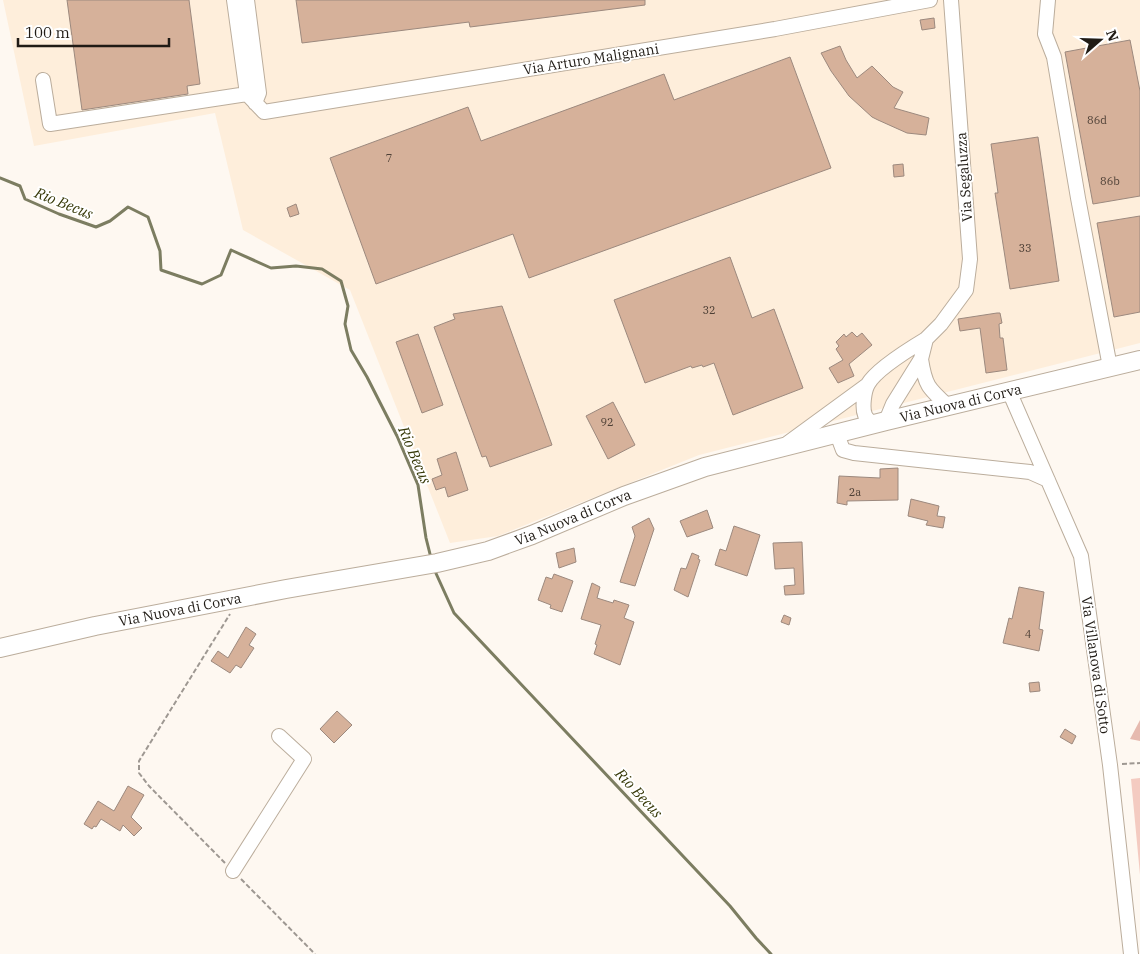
<svg xmlns="http://www.w3.org/2000/svg" width="1140" height="954" viewBox="0 0 1140 954" font-family="'IBM Plex Serif',serif">
	<style>
		.built { fill: #feeedb }
		.green { fill: #f4cbc1 }
		.forest { fill: #e6baaf }
		.lines { fill: none; stroke-linecap: round; stroke-linejoin: round }
		.stream { stroke: #7c7d61; stroke-width: 3 }
		.building { fill: #d6b19a; stroke: #9c897e }
		.minor-casing { stroke: #bbad9c; stroke-width: 16 }
		.major-casing { stroke: #bbad9c; stroke-width: 20 }
		.path { stroke: #9e9892; stroke-width: 2; stroke-dasharray: 5 2.5; stroke-linecap: butt }
		.minor { stroke: #fff; stroke-width: 14 }
		.major { stroke: #fff; stroke-width: 18 }
		.labels { text-anchor: middle; dominant-baseline: central; stroke-width: 4; stroke-linejoin: round; paint-order: stroke }
		.number-label { font-size: 11px; fill: #4e4036 }
		.street-label { font-size: 14px; fill: #201b15; stroke: #fff }
		.water-label { font-size: 15px; font-style: italic; fill: #373908; stroke: #fff }
	</style>
	<rect width="100%" height="100%" fill="#fef8f1"/>
	<path class="built" d="M3,0H1140V343L699,455L498,536L450,543L350,290L243,230L215,113L34,146Z"/>
	<path class="green" d="M1140,778V875L1131,779Z"/>
	<path class="forest" d="M1140,720V741L1130,739L1139,722Z"/>
	<g class="lines">
		<path class="stream" d="M0,178L20,186L25,199L59,214L96,227L110,221L128,207L148,217L160,251L161,270L202,284L221,275L231,250L271,268L296,266L322,269L341,281L348,306L345,324L351,350L367,377L397,436L418,485L426,538L431,558
			M434,569L454,613L730,906L756,938L771,954"/>
	</g>
	<path class="building" d="M67,0H189L200,84L187,86L188,94L82,110Z
		M296,0H645V5L470,27L469,22L302,43Z
		M934,18L935,28L922,30L920,20Z
		M1130,40L1140,91V196L1093,204L1065,52Z
		M840,46L846,60L857,78L872,66L893,87L903,92L894,108L929,118L926,135L907,133L878,120L872,117L849,96L831,71L821,53Z
		M790,57L831,168L529,278L513,234L376,284L330,158L468,107L481,141L664,74L674,100Z
		M1038,137L1059,281L1010,289L995,193H998L991,144Z
		M903,164L904,176L894,177L893,165Z
		M296,204L299,214L290,217L287,208Z
		M1140,216V312L1114,317L1097,223Z
		M730,257L752,318L774,309L803,388L733,415L714,363L703,367L702,365L692,368L691,366L645,383L614,300Z
		M502,306L552,445L490,467L486,456L482,457L434,327L455,319L453,314Z
		M997,313H1000L1002,323L999,324L1000,338H1003L1007,370L986,373L980,328L960,331L958,319Z
		M852,332L857,337L862,333L872,345L849,364L854,376L838,383L829,368L843,360L836,349L839,346L836,342L844,334L846,337Z
		M418,334L443,405L422,413L396,342Z
		M613,402L635,445L608,459L586,416Z
		M456,452L468,490L448,497L445,487L436,490L432,479L442,475L437,459Z
		M898,468V500L847,501V505L837,503L839,476L880,478V469Z
		M911,499L939,506L937,516L945,517L943,528L926,525L928,521L908,516Z
		M707,510L713,528L687,537L680,521Z
		M649,518L654,529L635,586L620,582L635,536L632,527Z
		M734,526L760,535L747,576L715,565L720,549L726,551Z
		M802,542L804,594L785,595L784,586L795,585L794,568L775,569L773,543Z
		M574,548L576,562L559,568L556,553Z
		M692,553L699,556L698,559L700,560L688,597L674,590L681,568L686,569Z
		M554,574L573,581L562,612L550,608L551,605L538,600L546,577L552,579Z
		M592,583L600,587L597,598L613,603L614,600L629,605L624,618L634,622L620,665L594,654L597,645L595,644L601,625L581,619Z
		M1019,587L1044,592L1039,629L1043,630L1039,651L1003,643L1009,618L1012,619Z
		M784,615L791,618L789,625L781,622Z
		M246,627L256,634L249,645L254,648L241,668L236,665L230,673L211,661L218,651L228,658Z
		M1039,682L1040,691L1030,692L1029,683Z
		M337,711L352,725L334,743L320,729Z
		M1065,729L1076,736L1072,744L1060,737Z
		M128,786L144,795L131,817L142,828L134,836L123,825L120,831L101,819L96,827L94,826L92,829L84,824L98,801L114,811Z"/>
	<g class="lines">
		<defs>
			<path id="minor" d="M234,0L247,94L264,112L775,29L930,0
				M247,0L259,93L255,103
				M1048,0L1045,34L1054,57L1078,198L1110,367
				M43,80L50,124L247,94
				M921,359C925,385 928,388 948,406
				M1009,391L1081,556L1110,765L1131,954
				M886,421L893,404L921,359L926,339L941,324L966,290L970,259L951,0
				M872,424C870,421 866,418 865,415C862,408 864,391 868,384C876,370 911,348 926,339
				M837,434L843,450L854,453L1030,472L1048,480
				M788,443L866,386
				M233,871L304,759L279,736"/>
			<g id="major">
				<path id="s1" d="M0,648L95,626L286,589L437,563L488,551L532,535L624,496L705,467L886,421L1140,360"/>
			</g>
		</defs>
		<use href="#minor" class="minor-casing"/>
		<use href="#major" class="major-casing"/>
		<path class="path" d="M1122,764L1140,763
			M225,863L149,786L139,773V761L230,614
			M241,879L315,954"/>
		<use href="#minor" class="minor"/>
		<use href="#major" class="major"/>
	</g>
	<g class="labels">
		<g class="number-label">
			<text x="1097" y="120">86d</text>
			<text x="389" y="158">7</text>
			<text x="1110" y="181">86b</text>
			<text x="1025" y="248">33</text>
			<text x="709" y="310">32</text>
			<text x="607" y="422">92</text>
			<text x="855" y="492">2a</text>
			<text x="1028" y="634">4</text>
		</g>
		<g class="street-label">
			<text transform="translate(591 59) rotate(-9)">Via Arturo Malignani</text>
			<text transform="translate(964 177) rotate(-94)">Via Segaluzza</text>
			<text stroke="none"><textPath href="#s1" startOffset="994">Via Nuova di Corva</textPath></text>
			<text stroke="none"><textPath href="#s1" startOffset="589">Via Nuova di Corva</textPath></text>
			<text stroke="none"><textPath href="#s1" startOffset="184">Via Nuova di Corva</textPath></text>
			<text transform="translate(1096 665) rotate(82)">Via Villanova di Sotto</text>
		</g>
		<g class="water-label">
			<text transform="translate(64 203) rotate(22)">Rio Becus</text>
			<text transform="translate(415 455) rotate(67)">Rio Becus</text>
			<text transform="translate(639 793) rotate(47)">Rio Becus</text>
		</g>
	</g>
	<g transform="translate(1100 40) rotate(70)" stroke="#ffffff" stroke-width="4" paint-order="stroke">
	<path d="M0-4L9 19L0 12L-9 19Z" fill="#201b15"/>
	<text y="-8" font-size="14" font-weight="bold" text-anchor="middle" fill="#201b15">N</text>
	</g>
	<path d="M18 38v8h151v-8" fill="none" stroke="#201b15" stroke-width="2.5"/>
	<text x="25" y="38" font-size="15" fill="#201b15" stroke="#ffffff" stroke-width="4" paint-order="stroke">100 m</text>
</svg>
